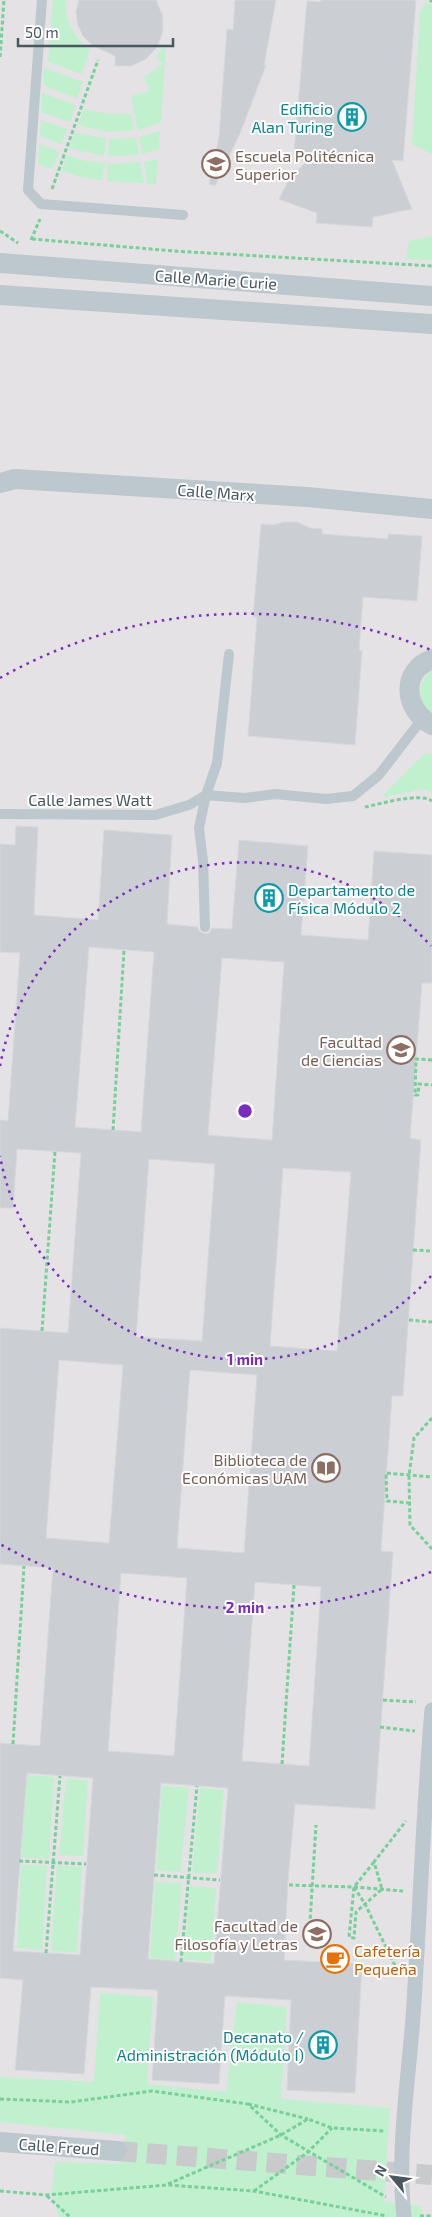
<svg xmlns="http://www.w3.org/2000/svg" width="432" height="2217" viewBox="0 0 432 2217" font-family="'Exo 2',sans-serif">
	<style>
		.education { fill: #e4e2e4 }
		.green { fill: #c0f0ce }
		.building { fill: #cbcfd4; stroke: #d5d8dc; fill-rule: evenodd }
		.lines { fill: none; stroke-linecap: round; stroke-linejoin: round }
		.minor-tunnel { stroke: #c8cacc; stroke-width: 20; stroke-dasharray: 20 10; stroke-linecap: butt }
		.path { stroke: #78cf9a; stroke-width: 3; stroke-dasharray: 4 2.5; stroke-linecap: butt }
		.service { stroke: #bdc7ce; stroke-width: 10 }
		.pedestrian { stroke: #bdc7ce; stroke-width: 15 }
		.minor { stroke: #bdc7ce; stroke-width: 20 }
		.ring { fill: none; stroke: #7b2cbf; stroke-width: 2.5; stroke-dasharray: 2.5 5 }
		.labels { text-anchor: middle; dominant-baseline: central; stroke-width: 4; stroke-linejoin: round; paint-order: stroke }
		.culture-label { font-size: 16px; fill: #0d838f; stroke: #fff; text-anchor: end }
		.education-label { font-size: 16px; fill: #785e54; stroke: #fff; text-anchor: end }
		.street-label { font-size: 16px; fill: #49575f; stroke: #fff }
		.food-label { font-size: 16px; fill: #c56008; stroke: #fff; text-anchor: start }
		.centre { fill: #7b2cbf; stroke: #fff; stroke-width: 2.5 }
		.ring-label { font-size: 15px; text-anchor: middle; font-weight: bold; fill: #7b2cbf; stroke: #fff; stroke-width: 4; stroke-linejoin: round; paint-order: stroke }
	</style>
	<rect width="100%" height="100%" fill="#f3f1f1"/>
	<path class="education" d="M0,0H432V2217H0Z"/>
	<path class="green" d="M53,0H65C65,22 73,36 90,49L82,74L48,62Z
		M426,2L432,6V154L412,144L420,12Z
		M164,45H166L161,122L138,130L131,96L150,91L144,77L163,64L156,57Z
		M44,68L83,82L77,98L43,85Z
		M42,93L76,105L70,122L41,112Z
		M84,109L109,114H131L134,130L108,132L78,125Z
		M41,120L67,129L61,144L40,136Z
		M160,131L159,149L142,154L139,137Z
		M75,132L106,139L104,156L69,148Z
		M136,138L139,155L108,156L109,139Z
		M39,144L59,152L53,169L38,164Z
		M67,155L86,161L105,163L102,180L81,177L62,171Z
		M158,159L156,184H147L144,162Z
		M140,162L144,183L107,181L108,164Z
		M432,236V260L406,259L409,241Z
		M432,670V714C417,701 416,683 432,670Z
		M425,753L432,754V793L423,789L384,797L383,795Z
		M27,1775L54,1777L49,1859L21,1857Z
		M66,1779L88,1780L83,1856L59,1855Z
		M162,1786L189,1788L180,1872L156,1870Z
		M200,1788L224,1790L217,1873H192Z
		M21,1865L47,1866L42,1950L17,1948Z
		M57,1866L82,1867L77,1952L51,1951Z
		M155,1882L182,1883L175,1960L150,1958Z
		M190,1886L216,1888L211,1962L184,1959Z
		M100,1993L153,1997L147,2084L226,2092L237,2002L287,2007L281,2099L390,2108L384,2202L422,2206L421,2217H59L52,2192L55,2162L120,2164L126,2135L0,2122V2077L94,2082Z"/>
	<path class="building" d="M79,0H156L162,14L163,30L158,46L146,59L131,66H115V56L92,45L83,36L78,25L76,12Z
		M235,0H276L264,65H266L241,131L215,186L209,184L219,137L227,29L233,30Z
		M321,0H416L403,161L392,160L412,209L373,217L372,227L316,223L317,213L279,199L290,178L313,155L294,153L307,1L321,2Z
		M284,522H297L310,528L322,529V534L388,539V534L422,536L417,601L363,597L359,650L362,651L355,745L248,736L257,617H253L261,524L273,525Z
		M16,826L38,827L34,915L98,920L104,830L172,835L167,924L198,927L199,931L205,934L209,933L212,928L232,929L239,840L308,846L301,935L368,940L374,851L432,855V983H422L410,1138L421,1140L403,1396H392L381,1551L393,1552L375,1809L295,1804L288,1880L284,1960L362,1964L355,2093L287,2090L291,2000L225,1996L219,2084L152,2080L158,1990L91,1987L84,2074L15,2070L23,1980L0,1978V1743L40,1746L53,1568L0,1564V1328L68,1333L81,1153L17,1149L13,1208H0V1120L8,1121L20,953L0,952V844L15,845ZM89,947L154,952L141,1132L75,1127ZM222,958L284,962L272,1140L208,1135ZM149,1159L215,1164L202,1341L136,1337ZM283,1168L351,1172L337,1351L270,1346ZM59,1360L123,1365L109,1543L46,1538ZM190,1370L257,1375L244,1553L177,1548ZM121,1573L187,1578L174,1756L108,1751ZM255,1582L321,1587L309,1766L242,1761ZM27,1773L93,1778L80,1955L13,1951ZM161,1783L228,1788L214,1964L148,1959Z"/>
	<g class="lines">
		<path class="minor-tunnel" d="M117,2151L432,2175"/>
		<path class="path" d="M430,0L432,2
			M0,57L4,0
			M52,189L98,60
			M0,231L18,243
			M32,239L174,251L432,266
			M31,240L40,219
			M365,807C380,804 420,792 432,801
			M432,1060L416,1059L415,1095H418L419,1084L432,1085
			M113,1130L124,950
			M413,1250L432,1251
			M409,1320L432,1322
			M42,1331L55,1151
			M432,1418L414,1438L409,1476L410,1525L432,1549
			M410,1503L387,1501L386,1473L432,1477
			M383,1700L416,1702
			M380,1727L415,1731
			M13,1744L24,1566
			M282,1764L294,1585
			M19,1861L86,1864
			M374,1862L354,1887L349,1937L354,1938L356,1912L382,1889L374,1862L406,1821
			M154,1875L220,1880
			M289,1885L354,1887L403,1891
			M354,1887L365,1904L398,1972
			M309,1938L316,1825
			M46,1953L60,1776
			M181,1962L197,1786
			M0,2099L71,2102L152,2091L248,2104L281,2135L386,2197
			M248,2104L308,2119
			M168,2184L281,2135L308,2119L332,2128L385,2131
			M0,2191L46,2195L167,2185L254,2191L387,2216
			M254,2191L308,2152L332,2128
			M47,2196L70,2217
			M420,2216H432"/>
		<path class="service" d="M42,0L28,190L41,204L183,215
			M0,814L155,815L189,805L206,795L244,798L275,794L326,799L353,796L379,775L422,719
			M205,927L203,861L199,828L206,795L217,763L229,654"/>
		<path class="pedestrian" d="M404,2217C397,2150 408,2084 413,2017C420,1915 423,1812 432,1710"/>
		<path class="minor" d="M0,263L432,296
			M0,295L432,324
			M0,483L15,479L308,497L432,509
			M432,659C400,671 404,710 432,725
			M0,2142L117,2151"/>
	</g>
	<g class="ring">
		<path d="M431 1276A249 249 0 0 1 0 1156M0 1066A249 249 0 0 1 431 946"/>
		<path d="M431 1572A497 497 0 0 1 0 1544M0 678A497 497 0 0 1 431 650"/>
	</g>
	<defs>
		<symbol id="building-ring" viewBox="-11 -11 22 22"><circle r="9.5" fill="#fff" stroke="#0f9aa8" stroke-width="1.5"/><path d="M-4-6H4V6H1V3H-1V6H-4ZM-2.5-4.3h1.7v1.8h-1.7ZM.8-4.3h1.7v1.8H.8ZM-2.5-1h1.7V.8h-1.7ZM.8-1h1.7V.8H.8Z" fill="#0f9aa8"/></symbol>
		<symbol id="university-ring" viewBox="-11 -11 22 22"><circle r="9.5" fill="#fff" stroke="#8d6e63" stroke-width="1.5"/><path d="M0-5L7-2L0 1L-7-2ZM-4 1L0 2.5L4 1V4Q0 6-4 4Z" fill="#8d6e63"/></symbol>
		<symbol id="library-ring" viewBox="-11 -11 22 22"><circle r="9.5" fill="#fff" stroke="#8d6e63" stroke-width="1.5"/><path d="M-6-4Q-3-5.5-.7-3.5V5Q-3 3-6 4ZM6-4Q3-5.5 .7-3.5V5Q3 3 6 4Z" fill="#8d6e63"/></symbol>
		<symbol id="cafe-ring" viewBox="-11 -11 22 22"><circle r="9.5" fill="#fff" stroke="#e8710a" stroke-width="1.5"/><path d="M-5.5-4.5H6V0H3Q3 3.5 0 3.5H-2.5Q-5.5 3.5-5.5 0ZM3-3.2v2h1.7v-2ZM-6 4.5H4V6H-6Z" fill="#e8710a"/></symbol>
	</defs>
	<g fill-rule="evenodd">
		<use href="#building-ring" x="336" y="101" width="32" height="32"/>
		<use href="#university-ring" x="200" y="148" width="32" height="32"/>
		<use href="#building-ring" x="253" y="882" width="32" height="32"/>
		<use href="#university-ring" x="385" y="1034" width="32" height="32"/>
		<use href="#library-ring" x="310" y="1452" width="32" height="32"/>
		<use href="#university-ring" x="301" y="1918" width="32" height="32"/>
		<use href="#cafe-ring" x="319" y="1943" width="32" height="32"/>
		<use href="#building-ring" x="307" y="2029" width="32" height="32"/>
	</g>
	<g class="labels">
		<g class="culture-label">
			<text x="333" y="108">Edificio<tspan x="333" dy="18">Alan Turing</tspan></text>
			<text x="288" y="889" text-anchor="start">Departamento de<tspan x="288" dy="18">Física Módulo 2</tspan></text>
			<text x="304" y="2036">Decanato /<tspan x="304" dy="18">Administración (Módulo I)</tspan></text>
		</g>
		<g class="education-label">
			<text x="235" y="155" text-anchor="start">Escuela Politécnica<tspan x="235" dy="18">Superior</tspan></text>
			<text x="382" y="1041">Facultad<tspan x="382" dy="18">de Ciencias</tspan></text>
			<text x="307" y="1459">Biblioteca de<tspan x="307" dy="18">Económicas UAM</tspan></text>
			<text x="298" y="1925">Facultad de<tspan x="298" dy="18">Filosofía y Letras</tspan></text>
		</g>
		<g class="street-label">
			<text transform="translate(216 279) rotate(4)">Calle Marie Curie</text>
			<text transform="translate(216 492) rotate(4)">Calle Marx</text>
			<text x="90" y="799">Calle James Watt</text>
			<text transform="translate(59 2146) rotate(4)">Calle Freud</text>
		</g>
		<g class="food-label">
			<text x="354" y="1950">Cafetería<tspan x="354" dy="18">Pequeña</tspan></text>
		</g>
	</g>
	<circle cx="245" cy="1111" r="8" class="centre"/>
	<g class="ring-label">
		<text x="245" y="1365">1 min</text>
		<text x="245" y="1613">2 min</text>
	</g>
	<g transform="translate(392 2177) rotate(299)" stroke="#ffffff" stroke-width="4" paint-order="stroke">
	<path d="M0-4L9 19L0 12L-9 19Z" fill="#49575f"/>
	<text y="-8" font-size="14" font-weight="bold" text-anchor="middle" fill="#49575f">N</text>
	</g>
	<path d="M18 38v8h155v-8" fill="none" stroke="#49575f" stroke-width="2.5"/>
	<text x="25" y="38" font-size="15" fill="#49575f" stroke="#ffffff" stroke-width="4" paint-order="stroke">50 m</text>
</svg>
